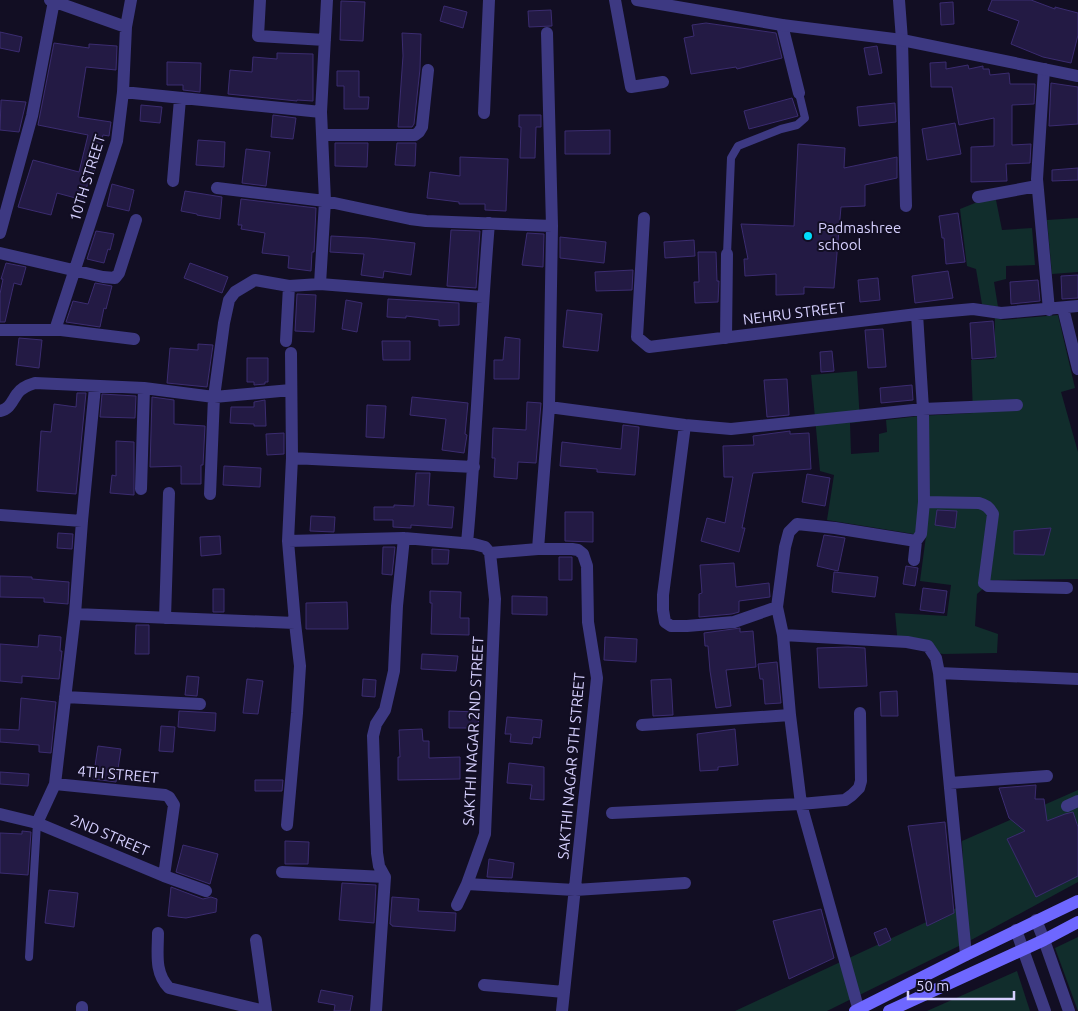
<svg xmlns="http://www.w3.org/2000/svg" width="1078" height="1011" viewBox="0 0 1078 1011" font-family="Ubuntu,sans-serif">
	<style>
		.green { fill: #112d2c }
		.building { fill: #231a44; stroke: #3b2c70 }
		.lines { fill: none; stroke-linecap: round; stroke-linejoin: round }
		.service { stroke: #3d3982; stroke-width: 8 }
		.minor { stroke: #3d3982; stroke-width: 12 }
		.tertiary { stroke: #3d3982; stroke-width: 12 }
		.secondary { stroke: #6e67ff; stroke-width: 12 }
		.poi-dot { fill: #00dcfb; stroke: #120e23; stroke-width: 2 }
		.labels { text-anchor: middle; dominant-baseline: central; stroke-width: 4; stroke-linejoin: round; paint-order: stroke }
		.street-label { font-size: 15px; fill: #d6d0ff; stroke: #120e23 }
		.poi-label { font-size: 15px; fill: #d6d0ff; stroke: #120e23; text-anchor: start }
	</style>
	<rect width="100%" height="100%" fill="#120e23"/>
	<path class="green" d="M996,200L1002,230L1032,228L1035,265L1006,266V279L994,282L998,307L982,304L976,269L967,266L960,209L980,201Z
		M1078,218V272L1052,274L1047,220Z
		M1058,315L1075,388L1061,392L1078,452V579L993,580L977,594L975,626L998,634L997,653L943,654L898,645L895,613L947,616L951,585L920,581L926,536L827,520L834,475L820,471L811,375L857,371L860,422L850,423L851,454L879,452V434L887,432L886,420L919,416L973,413L971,360L994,359L995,318L1003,320Z
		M1078,790V882L973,939L827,1011H735L965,904L962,841Z
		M1078,937V1011L1055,948Z
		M1017,971L1030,1011H927Z"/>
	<path class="building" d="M992,0H1031L1055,9V7L1078,13V35L1071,63L1043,57L1011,44L1019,21L988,10Z
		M341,1L365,2L363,41L340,40Z
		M953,2L954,24L941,25L940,3Z
		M444,6L467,12L463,28L440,21Z
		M551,10L552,26L529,27L528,11Z
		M706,23L776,33L782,58L737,69L736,67L691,74L684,38L694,36L692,25Z
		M0,32L22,37L19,52L0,48Z
		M402,33L421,34L420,69L414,124L412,127H398L403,56Z
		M54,43L89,48V44L117,46L116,70L86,67L78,117L111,122L109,136L103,135L94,173L91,172L83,200L57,193L51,215L18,207L33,160L79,172L88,135L38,125Z
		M877,46L882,73L869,75L864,48Z
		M277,53L313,54V101L297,100V101L228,94L230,70L252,72L253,57L277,59Z
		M167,62L201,63L200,92L183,90V85H167Z
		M946,62V69L968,65L969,69L983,66V69H989L990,75L1009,73L1010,84H1035L1034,104L1012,105V145L1031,144L1030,163L1006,164L1007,181L971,182V147L994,146V118L959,125L952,87H931L930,63Z
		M337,71H359V97H369L368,109H344V86H337Z
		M1051,83L1078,87V124L1049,126Z
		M792,98L798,116L749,129L744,111Z
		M1,100L26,102L19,132L0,130Z
		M895,103L896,122L859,126L857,107Z
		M141,105L162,107L160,123L140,121Z
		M273,115L296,118L293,139L271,137Z
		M519,115H541V127H536L535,158H520L521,127H519Z
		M955,123L961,154L927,160L922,129Z
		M610,130V154H565V131Z
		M198,140L225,142L224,167L196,165Z
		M335,143H368L367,167L335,166Z
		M397,143H416L415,166L395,165Z
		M798,144L845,148L844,168L897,157V178L865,185V206L841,207L834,288L804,287V294L776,295V274L745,276L744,259H748L741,224L794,226Z
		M246,149L270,152L266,186L242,183Z
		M460,157L508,159L506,211L485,210V204H459V202L427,198L430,172L460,176Z
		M1078,168V180L1052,181V170Z
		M112,184L134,190L129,211L107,206Z
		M185,191L222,197L220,219L197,215V214L181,211Z
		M241,199L316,208L314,252H312L311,271L288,268L289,256L262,253L265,233L241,229L242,225H238Z
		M958,213L965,262L946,264L944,238H942L939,216Z
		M451,230L480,231L476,288L447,286Z
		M96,231L114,234L110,250L108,249L104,263L87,259Z
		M527,233L544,234L543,267L522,265Z
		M331,236L369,238L415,243L411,275L384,271L383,278L361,275L364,254L330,252Z
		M560,237L606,242L604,263L560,258Z
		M694,240L695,256L665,258L664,242Z
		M698,252H716L717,281H719L718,302L695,303L694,282H699Z
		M6,263L26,267L21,285L14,283L5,322H0V294L3,279H1Z
		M190,263L228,277L222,293L184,278Z
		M633,270L632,290L596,291L595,272Z
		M948,271L953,298L915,303L912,276Z
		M1078,275V298L1062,299L1061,276Z
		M878,278L880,300L860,302L858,280Z
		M1038,280L1040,301L1011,304L1010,282Z
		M95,283L112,286L106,309L104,308L100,327L66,322L73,301L88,304Z
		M297,294L316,295L314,332L295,331Z
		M388,299L459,303V325L439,326V320L406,316V318L387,317Z
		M346,300L362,303L357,332L342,329Z
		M567,310L602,314L598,351L563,347Z
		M993,321L996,357L972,359L970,323Z
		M883,329L886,367L868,368L865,330Z
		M505,337L520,339L519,379H494V360H503Z
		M19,338L42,340L39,368L16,365Z
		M382,341H410V360H383Z
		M198,344L213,345L207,387L167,383L170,348L198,350Z
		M832,351L834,371L821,372L820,352Z
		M247,358H268V382H265V384L254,385V382H247Z
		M787,379L789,415L767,417L764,380Z
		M912,385L913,400L881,403L880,388Z
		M77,393H86L76,494L37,491L41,431L51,432L54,404L76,407Z
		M102,394L136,396L135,418L100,417Z
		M152,397L174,400V424L205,426L203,465H201V484H181V466L150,467Z
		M412,397L468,403L465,434L467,435L464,453L442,450L446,419L410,415Z
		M265,400L266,426H254V424L230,423L231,407H254V402Z
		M527,402L541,403L536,463L518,462L517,479L494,477L495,458H492L493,428L526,430Z
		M367,405L386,406L384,438L366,437Z
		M623,425L639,427L635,475L597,472V469L560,466L562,442L621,449Z
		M790,431V434L809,433L811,469L753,473L742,528H745L739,552L701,541L707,518L725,523L733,477H724L723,446L754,445L753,436Z
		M284,433V454L267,455L266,434Z
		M116,441L134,442V495L110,493L112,475L116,476Z
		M224,466L261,468L260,487L223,485Z
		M416,473H430L428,505L454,507L452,528L411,525V528L393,527V520H374V507H394V505L414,506Z
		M807,474L830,478L825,506L802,502Z
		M937,510L957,511L955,528L935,525Z
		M565,512H593V542L565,541Z
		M311,516L335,517L334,532L310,531Z
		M1051,528L1044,555L1014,554V531Z
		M58,533L73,534L72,549L57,548Z
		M824,535L845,538L838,571L817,566Z
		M220,536L221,554L201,556L200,537Z
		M383,547H395L392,575L382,574Z
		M432,549L449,550L448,564H432Z
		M559,557H572V580H559Z
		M734,563L736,587L769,583L770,597L739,601V612L732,614L699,617V594L702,593L700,565Z
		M906,566L918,568L915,586L903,584Z
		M834,572L878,577L875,597L832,592Z
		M0,576L32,577V579L69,582L68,604L44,602V598L0,597Z
		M923,588L947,591L944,613L920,610Z
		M213,589H224V612H213Z
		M430,591L461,592L460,618H469V635L431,634L432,603H430Z
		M512,596L547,597V615L512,614Z
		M347,602L348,629H306V603Z
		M136,625H149V654H135Z
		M740,628V632L753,631L756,667L726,670L731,706L716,708L710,671L708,646H705L704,633Z
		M39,635L61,637L60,651H62L59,679L22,676V683L0,681V644L38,647Z
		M605,637L637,639L636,662L604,660Z
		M848,647L865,648L867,686L819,688L817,648Z
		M422,654L458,656L456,671L421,669Z
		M777,662L781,703L765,704L763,679H760L758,664Z
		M187,676L199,677L197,696L185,695Z
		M247,679L263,681L258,714L243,713Z
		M363,679L376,680L375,697L362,696Z
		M671,679L673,715L653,716L651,680Z
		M897,691L898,716H881L880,692Z
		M21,698L56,702L51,753L39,752V745L0,742V729L19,730Z
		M179,711L216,713L215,731L178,727Z
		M449,711L479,712L478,728H449Z
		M507,717L542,720L540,738L533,737L532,744L510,742L511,734H505Z
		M161,726L175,727L173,752L159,751Z
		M422,729L423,741H429V758L460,757V779L398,780V757H400L399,730Z
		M735,729L738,765L718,767V770L700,771L697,734Z
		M98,746L121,749L116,782L93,779Z
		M509,763L544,767V800L530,799L532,785L507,783Z
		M0,772L29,774L28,786L0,784Z
		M255,780H283L282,791H255Z
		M1036,785L1035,799H1044L1047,821L1065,814L1073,812L1078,827V876L1036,897L1007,839L1025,831L1009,818L999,788Z
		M945,822L954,913L927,926L908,826Z
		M22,831L31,832L28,875L0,873V833L22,834Z
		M285,841L309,842L308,864H285Z
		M183,845L218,854L210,884L176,872Z
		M489,859L514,863L512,878L487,877Z
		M342,883L376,885L374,923L339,920Z
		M171,887L203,899L211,897L217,899L216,912L186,918L168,916Z
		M49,890L78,893L74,927L45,923Z
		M392,897L419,899L418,911L456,913L455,931L392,926V925L390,924Z
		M821,909L834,958L789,979L773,921Z
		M886,928L891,940L879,946L874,933Z
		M321,990L353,996L350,1011H334L335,1005L318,1002Z"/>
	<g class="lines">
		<path class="service" d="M727,254L731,158L738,146L781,129L797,125L805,118L799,93
			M29,957L37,823"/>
		<path class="minor" d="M50,0L126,27
			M260,0L258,36L325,40
			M615,0L631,87L663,82
			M899,0L902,40L906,206
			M782,25L799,93
			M1044,69L1037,179L1049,310
			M123,92L321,112
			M484,113L489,0
			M322,135H415L419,132L422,127L428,70
			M173,181L180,99
			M217,188L325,201L410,219L426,221L552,226
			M978,197L1037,186
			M644,218L637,337L649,347L917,314L973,309L1001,313L1078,306
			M0,233L32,116L54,1
			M0,253L103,277L115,278L119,273L136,220
			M320,284L325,201L321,112L327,0
			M1063,308L1078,369
			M0,330H61L134,339
			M55,330L117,141L123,92L126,27L131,0
			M726,338L727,254
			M286,341L289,286
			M549,407L685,425L731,429L923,409L1017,405
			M0,411C10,409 12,401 17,394C21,388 28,385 35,383L144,388L214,397L291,390
			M685,425L663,595V610L665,622L671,626H687L734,622L777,607
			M292,458L474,467
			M141,489L144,388
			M210,494L214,397L224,323L229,300L235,292L255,280L289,286L320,284L483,297
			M924,502L979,503C986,505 989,507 993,514L984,583L988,586L1067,588
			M0,515L82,521
			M288,541L404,538L474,544L485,547L490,553L538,549H572L578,550L583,554L587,566L588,622L597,678L562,1011
			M467,543C477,436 480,330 489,223
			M538,549L549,407L552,226L547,33
			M914,560L916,541
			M75,614L295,623
			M165,618L169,493
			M783,635L907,642L928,646L936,658L939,673L966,955
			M939,673L1078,679
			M65,697L200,704
			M642,725L790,715
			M950,783L1047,776
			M55,784L165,795L169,797L174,805L164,876
			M1067,806L1078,801
			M612,813L801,804L845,800L852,795L859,788L861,781L860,713
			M0,814L37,823L164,876L206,891
			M37,823L55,784L75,614L82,521L95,387
			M287,825L297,713L300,666L295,623L288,541L292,458L291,353
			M282,872L385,877
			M467,884L575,890L685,883
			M457,905L467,884L485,834L495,599L490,553
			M1036,920L1044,940L1069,1011
			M1016,930L1045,1011
			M158,933C158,953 154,972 169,988L265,1011
			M256,940L266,1011
			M484,985L564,992
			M82,1011V1007
			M376,1011L385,877L379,866L377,853L373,736L376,724L385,710L394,671L397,606L404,538
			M859,1011L801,804L790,715L783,635L777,607L785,547L789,532L797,524L835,528L916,541L921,534L924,502L923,409L917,314"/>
		<path class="tertiary" d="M637,0L782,25L902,40L1078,76"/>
		<path class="secondary" d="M855,1011L966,955L1078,901
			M889,1011L1044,940L1078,922"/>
	</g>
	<circle class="poi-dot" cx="808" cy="236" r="5"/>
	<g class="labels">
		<g class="street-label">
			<text transform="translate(87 178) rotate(-73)">10TH STREET</text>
			<text transform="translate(794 313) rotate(-7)">NEHRU STREET</text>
			<text transform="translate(473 731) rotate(-87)">SAKTHI NAGAR 2ND STREET</text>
			<text transform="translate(571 766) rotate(-85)">SAKTHI NAGAR 9TH STREET</text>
			<text transform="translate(118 774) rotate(5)">4TH STREET</text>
			<text transform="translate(110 835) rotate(23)">2ND STREET</text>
		</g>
		<g class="poi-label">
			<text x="818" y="227">Padmashree<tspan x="818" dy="17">school</tspan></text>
		</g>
	</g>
	<path d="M908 991v8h106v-8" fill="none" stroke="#d6d0ff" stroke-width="2.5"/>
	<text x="916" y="991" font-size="15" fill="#d6d0ff" stroke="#120e23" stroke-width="4" paint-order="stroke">50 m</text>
</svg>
